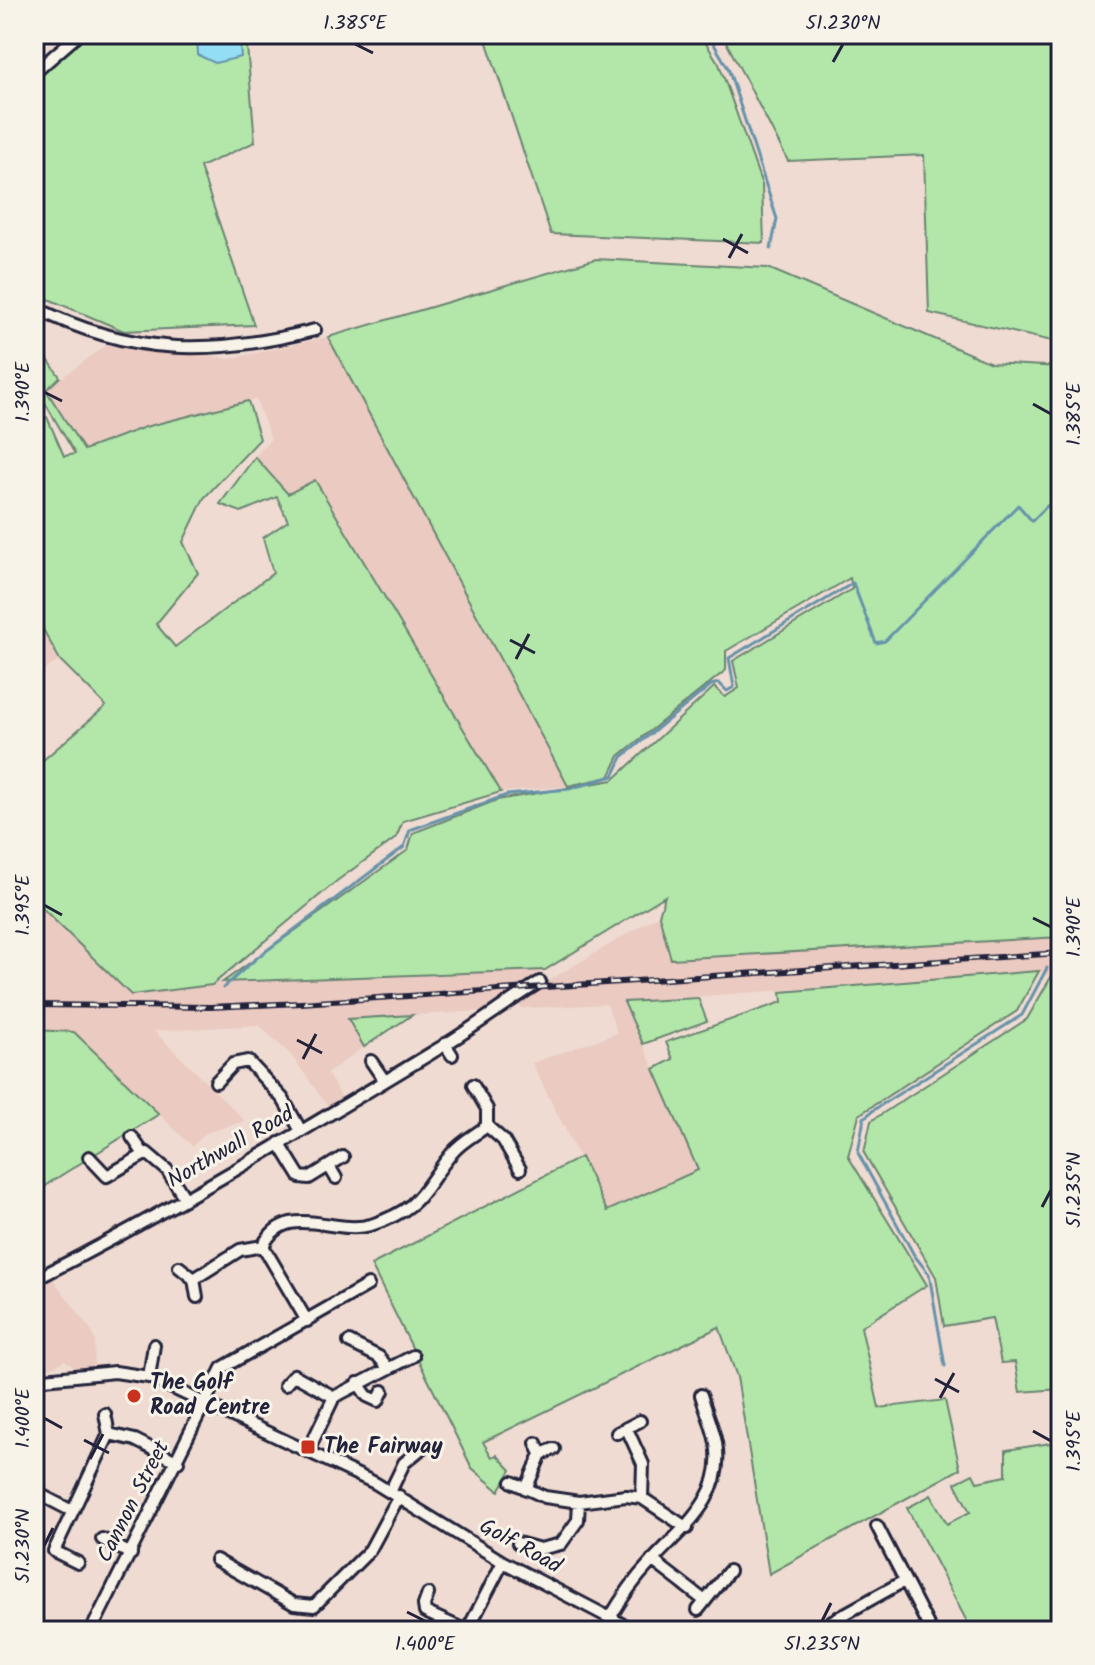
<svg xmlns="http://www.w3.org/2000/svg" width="1095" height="1665" viewBox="0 0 1095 1665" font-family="Kalam,sans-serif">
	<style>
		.built { fill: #eacac1 }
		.green { fill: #b2e7a9; stroke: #6a8472; stroke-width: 2 }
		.water { fill: #93def5; stroke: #6693ab; stroke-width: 2 }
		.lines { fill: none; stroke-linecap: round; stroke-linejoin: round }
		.stream { stroke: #6693ab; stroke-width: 3 }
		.street-casing { stroke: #22223b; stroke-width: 16 }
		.street { stroke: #f7f3e8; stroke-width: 10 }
		.rail-casing { stroke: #22223b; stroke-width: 6 }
		.rail { stroke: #f7f3e8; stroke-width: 3; stroke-dasharray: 9; stroke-linecap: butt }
		.ticks { fill: none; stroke: #22223b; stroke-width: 3 }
		.poi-dot { fill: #c8321e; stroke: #f7f3e8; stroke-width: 3 }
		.labels { text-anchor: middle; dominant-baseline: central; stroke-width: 6; stroke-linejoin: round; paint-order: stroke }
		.street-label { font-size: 22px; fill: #22223b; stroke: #f7f3e8 }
		.poi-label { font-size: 22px; font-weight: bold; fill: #22223b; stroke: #f7f3e8; text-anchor: start }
		.neatline { fill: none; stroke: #22223b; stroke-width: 3 }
		.ticks-label { font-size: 20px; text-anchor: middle; fill: #22223b }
	</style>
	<rect width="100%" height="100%" fill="#efdbd1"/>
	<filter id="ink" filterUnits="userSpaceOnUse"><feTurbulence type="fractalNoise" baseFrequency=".0125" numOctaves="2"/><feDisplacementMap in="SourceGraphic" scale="16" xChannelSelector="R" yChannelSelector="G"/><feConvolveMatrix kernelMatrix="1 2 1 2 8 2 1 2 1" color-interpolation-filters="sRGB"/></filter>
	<g filter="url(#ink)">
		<path class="built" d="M328,337L568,786L501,792L315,480L288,495L255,457L271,439L256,399L145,427L84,450L45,390L108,344L167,348L229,359Z
			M34,613L60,660L38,674L34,672Z
			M34,900L131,995L223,982L545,970L483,1011L348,1019L364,1047L327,1073L343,1100L330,1109L291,1055L259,1025L154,1031L245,1121L206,1133L192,1146L74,1032L34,1030Z
			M659,915L671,959L1061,937V976L1051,977L1039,971L624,1002L699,1170L606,1211L532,1063L617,1033L607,1004L523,1008L513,1002Z
			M52,1278L91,1330L95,1341L94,1369L78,1371L65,1360L34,1377V1288Z"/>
		<path class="green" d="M82,34H246L255,142L200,167L254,325L124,331L34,293V84Z
			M484,34H700L719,64L762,185L764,243L551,234Z
			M722,34H1061V343L929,313L924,155L788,161Z
			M596,259L768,268L991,363L1061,367V937L671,959L659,915L665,896L545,970L223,982L408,850L413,833L497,800L613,780L714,687L725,697L739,688L733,661L852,589L850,578L726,651V670L619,756L609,777L568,786L328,337Z
			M38,345L60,377L46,390L84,450L145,427L248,401L260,439L204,498L183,542L198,573L156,624L175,647L273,573L263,538L288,521L277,497L241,512L220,504L255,457L288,494L315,480L501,792L403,821L396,838L338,880L212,985L131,995L34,900V768L106,706L60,660L34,613V406L40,418L47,417L64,456L75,454L34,384V347Z
			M1039,971L1017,1011L859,1115L848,1156L927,1285L861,1327L879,1408L945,1400L960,1469L769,1574L737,1377L719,1327L483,1442L492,1457L497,1455L511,1470L499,1491L472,1468L371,1265L581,1157L607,1211L698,1170L654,1069L673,1059L666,1042L782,1002L781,992Z
			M1061,976V1389L1020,1392L1015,1362L1001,1363L992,1318L944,1326L936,1277L864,1153L871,1121L1027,1019L1051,977Z
			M698,998L707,1021L643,1044L624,1002Z
			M412,1015L364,1047L348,1019Z
			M34,1030L74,1032L159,1114L49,1183L34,1198Z
			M1061,1428V1631H972L907,1508L931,1495L947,1524L970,1512L955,1483L973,1474L977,1482L1006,1476V1450L1051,1443Z"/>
		<path class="water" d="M197,34H239L241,57L215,63L198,55Z"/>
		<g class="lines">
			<path class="stream" d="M708,34L728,68L777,219L771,249
				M223,988L258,957L404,847L410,830L507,795L569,789L613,776L622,757L711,685L719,683L727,691L734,687L729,658L853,583L876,643L885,641L1018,505L1032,521L1047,506L1061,500
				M945,1366L929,1274L914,1255L858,1153L864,1118L875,1109L1022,1015L1047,968"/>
			<defs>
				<path id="street" d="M34,73L79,34
					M34,307C131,356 212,356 315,330
					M445,1044L452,1055
					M371,1061L384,1080
					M216,1082L233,1064L248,1061L283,1099L301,1131
					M487,1126L503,1140L520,1169
					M132,1137L143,1153
					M279,1143L300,1177L309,1178L343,1157
					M89,1157L107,1176L147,1153L167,1170L184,1197
					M329,1166L336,1178
					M263,1246C286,1200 333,1236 371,1225C424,1208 422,1189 452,1153C462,1141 475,1135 487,1126V1109L473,1085
					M179,1267L194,1279L197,1297
					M194,1279L240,1250L263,1246L307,1321
					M34,1280C174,1209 309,1127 443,1046C476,1026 507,1002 540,982
					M349,1342L379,1357L388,1368
					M149,1377L154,1345
					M34,1380L115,1372L149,1377L375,1483L503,1562L635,1631
					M358,1383L367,1396L378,1401L383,1391
					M285,1385L294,1375L334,1397
					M105,1414L109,1434
					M627,1429L643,1464L642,1498
					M617,1433L640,1421
					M308,1451L334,1397L413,1356
					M541,1454L554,1449
					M512,1482L545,1497L579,1502L626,1496L642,1498L687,1528
					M526,1489L541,1454L536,1443
					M390,1492L404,1463L422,1448
					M41,1495L72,1511
					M877,1526L931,1631
					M102,1539L131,1554
					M518,1543L540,1549L561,1544L578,1520L579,1502
					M216,1560L294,1604L314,1606L370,1550L399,1496
					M652,1560L705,1601
					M78,1563L54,1551L109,1434L135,1440L178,1462
					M428,1594L424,1605L425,1612L467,1631
					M698,1610L729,1571
					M610,1618C621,1599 634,1580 650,1563C682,1528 726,1497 716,1443C713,1427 706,1411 701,1395
					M91,1631L222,1368L368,1285
					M467,1631L503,1562
					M821,1631L832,1621L904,1581"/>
			</defs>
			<use href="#street" class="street-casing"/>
			<use href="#street" class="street"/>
			<defs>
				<path id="rail" d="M34,1005L210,1007L301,1003L1061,953"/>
			</defs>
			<use href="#rail" class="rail-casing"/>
			<use href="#rail" class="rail"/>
		</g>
	</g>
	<path class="ticks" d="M355,44L373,53M833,62L843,44M723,239L748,253M729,258L742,234M44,392L62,401M1033,404L1051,414M510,640L535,653M516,659L529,634M44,905L62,915M1033,918L1051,927M297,1040L322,1053M303,1059L316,1034M1042,1207L1051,1190M935,1379L959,1392M940,1398L954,1373M44,1418L62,1428M1033,1431L1051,1441M84,1440L109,1453M90,1459L103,1434M44,1546L53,1528M407,1612L425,1621M822,1621L831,1603"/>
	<g class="poi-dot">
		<circle cx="134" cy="1396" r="8"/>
		<rect x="300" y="1439" width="16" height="16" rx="4"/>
	</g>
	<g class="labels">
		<g class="street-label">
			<text transform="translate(231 1148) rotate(-30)">Northwall Road</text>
			<text transform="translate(134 1502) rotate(-63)">Cannon Street</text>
			<text transform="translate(520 1547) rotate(29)">Golf Road</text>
		</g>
		<g class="poi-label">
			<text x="150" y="1383">The Golf<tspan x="150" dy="25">Road Centre</tspan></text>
			<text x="324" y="1447">The Fairway</text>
		</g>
	</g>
	<rect width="1095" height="1665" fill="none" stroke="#f7f3e8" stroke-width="88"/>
	<rect x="44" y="44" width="1007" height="1577" class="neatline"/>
	<g class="ticks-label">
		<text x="355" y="29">1.385°E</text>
		<text x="843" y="29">51.230°N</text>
		<text transform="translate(22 392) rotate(-90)" y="7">1.390°E</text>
		<text transform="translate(1073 414) rotate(-90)" y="7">1.385°E</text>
		<text transform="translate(22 905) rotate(-90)" y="7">1.395°E</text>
		<text transform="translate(1073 927) rotate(-90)" y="7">1.390°E</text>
		<text transform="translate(1073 1190) rotate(-90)" y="7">51.235°N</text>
		<text transform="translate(22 1418) rotate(-90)" y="7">1.400°E</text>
		<text transform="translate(1073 1441) rotate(-90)" y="7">1.395°E</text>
		<text transform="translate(22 1546) rotate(-90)" y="7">51.230°N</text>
		<text x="425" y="1650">1.400°E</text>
		<text x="822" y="1650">51.235°N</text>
	</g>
</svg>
